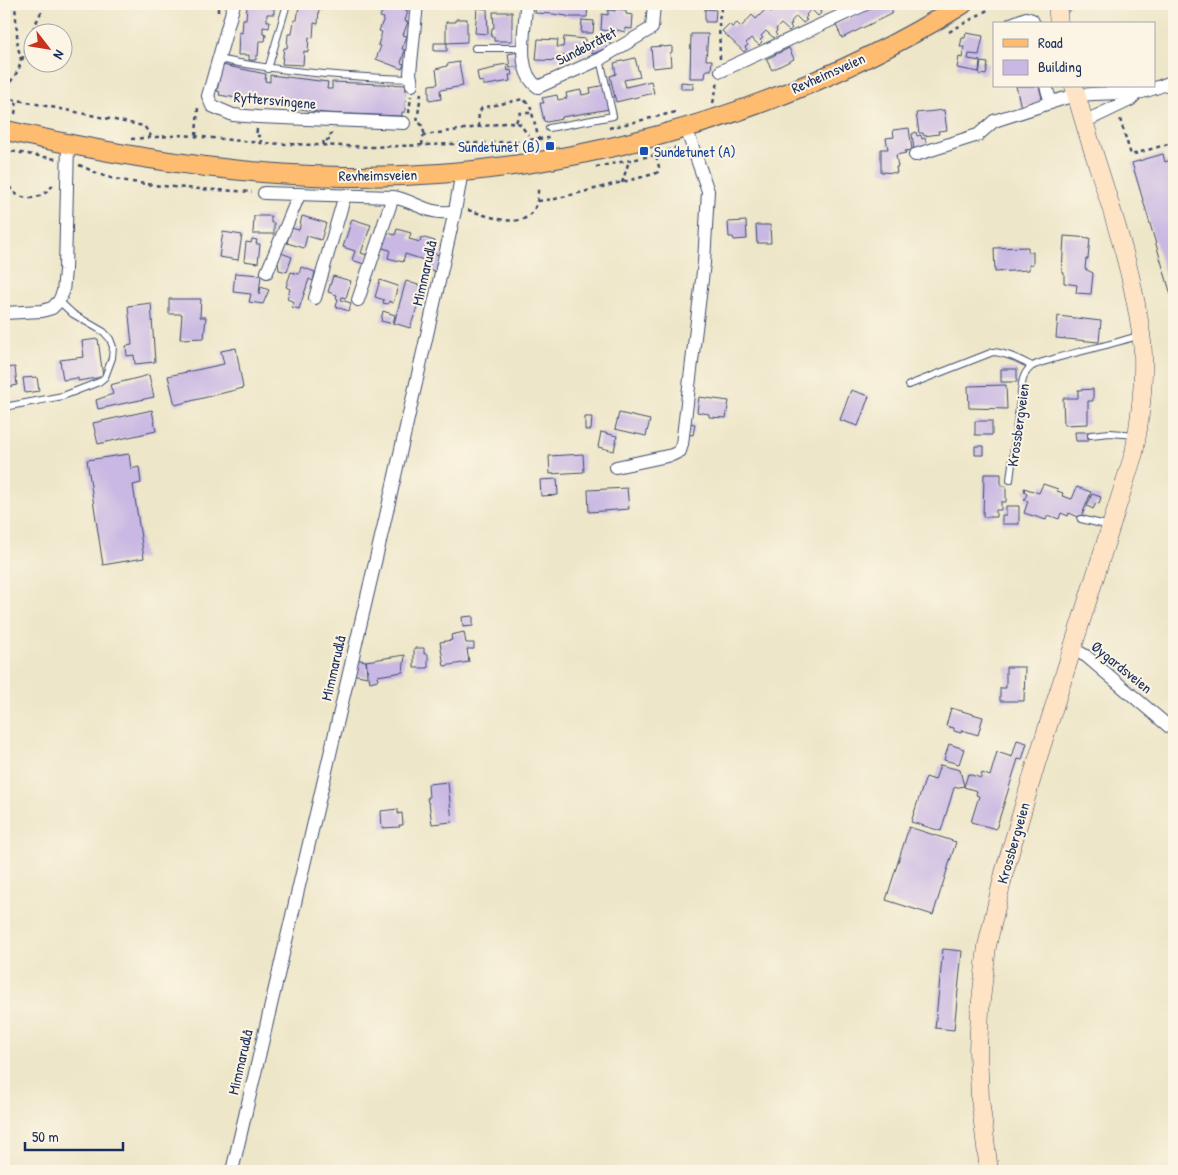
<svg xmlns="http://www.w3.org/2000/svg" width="1178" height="1175" viewBox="0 0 1178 1175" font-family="'Patrick Hand',sans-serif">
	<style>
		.building { fill: #c9b8e3 }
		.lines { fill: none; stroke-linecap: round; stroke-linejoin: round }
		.lane-casing { stroke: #3a4a6e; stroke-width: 8 }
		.street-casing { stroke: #3a4a6e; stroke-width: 14 }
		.secondary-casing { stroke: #3a4a6e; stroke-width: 19 }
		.primary-casing { stroke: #3a4a6e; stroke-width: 21 }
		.path { stroke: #3a4a6e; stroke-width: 2.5; stroke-dasharray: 4 4; stroke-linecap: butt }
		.lane { stroke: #fff; stroke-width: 6 }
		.street { stroke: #fff; stroke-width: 12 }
		.secondary { stroke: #fee4c5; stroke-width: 18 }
		.primary { stroke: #fdbc6f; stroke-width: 19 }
		.transit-dot { fill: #1a4fb4; stroke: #fcf5e5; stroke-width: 2 }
		.labels { text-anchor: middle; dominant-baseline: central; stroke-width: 4; stroke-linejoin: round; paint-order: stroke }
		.street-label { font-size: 15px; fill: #1b2f5e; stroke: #fcf5e5 }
		.transit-label { font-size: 15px; fill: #164399; stroke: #fcf5e5; text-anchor: end }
	</style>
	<rect width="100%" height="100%" fill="#fcf5e5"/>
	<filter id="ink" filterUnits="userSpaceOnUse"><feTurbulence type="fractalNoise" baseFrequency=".02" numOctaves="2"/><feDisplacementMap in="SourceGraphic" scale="10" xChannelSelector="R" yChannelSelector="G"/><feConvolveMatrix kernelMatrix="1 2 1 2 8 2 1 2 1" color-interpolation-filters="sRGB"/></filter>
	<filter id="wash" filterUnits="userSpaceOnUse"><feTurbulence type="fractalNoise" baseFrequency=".0096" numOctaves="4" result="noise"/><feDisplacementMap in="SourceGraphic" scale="20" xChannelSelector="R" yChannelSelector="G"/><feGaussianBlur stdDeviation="1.12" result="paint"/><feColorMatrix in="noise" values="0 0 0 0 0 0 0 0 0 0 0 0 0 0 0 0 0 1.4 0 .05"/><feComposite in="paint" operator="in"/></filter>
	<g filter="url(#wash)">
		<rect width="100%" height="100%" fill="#ede6c8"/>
		<g id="blocks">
			<path class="building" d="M251,4H271V8H274V14H267V21H270L269,28L263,27V34L266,35L265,41H259L258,56H256V60H249V55H238L239,32L242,33L243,19H246L247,6H250Z
				M303,4H324L323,10L319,9L318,24L314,23L313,38L309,37L308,52L304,51L303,65L282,64L284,48H287L288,34H292L294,20H297L299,6L302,7Z
				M385,4L408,11L405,21L408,22L403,35L407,36L402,49L405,50L401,63L404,64L402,69L376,59L381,46L378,45L382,32L379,31L384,18L380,17Z
				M536,4H588L587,17H567V16L553,14L535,13Z
				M669,4H685V7L669,6Z
				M779,4H824L821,7L822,9L820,11L821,13L818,16L811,9L806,15L807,16L805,19L807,20L803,23L796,16L791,22L792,23L790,26L792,28L789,31L781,24L776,29L777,31L775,33L777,35L774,38L766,31L761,36L763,38L760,40L762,42L759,45L751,38L746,43L748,45L745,47L747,49L744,52L722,31L729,24L732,27L737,23L741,27L752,15L756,19L767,8L771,12Z
				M828,4H834L837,6L833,9Z
				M879,4H889L893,13L842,38L836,25Z
				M477,8L487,9L488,34L475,33Z
				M615,9L626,10V14L633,15L632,29L625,28V32L609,28V31L601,30L602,14L608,15V10L615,11Z
				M705,9L716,10L715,22H705Z
				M493,12H512V41H494V37H491L492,28H494Z
				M456,19H467V42L446,43V22H456Z
				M582,20L594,21L593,33H581Z
				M966,33L983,36L979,55L969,54L968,59L980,61L979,72L957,68L959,57L962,58L964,47H960L962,38H965Z
				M606,34L611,46L592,54V39Z
				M691,34H708L706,60H712L711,70H706L705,78H690Z
				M564,37L585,39L584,53L580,56L564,55V61L536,60L538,39L558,40L557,47H563Z
				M434,43H447V51H434Z
				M663,46L664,47L672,46V52L670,53L671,66L653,68L651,47Z
				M789,48L794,59L772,70L766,59Z
				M519,52L521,66L510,68L508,54Z
				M635,58L640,77L624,80L626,87L651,81L654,93L616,102L610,76L616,74L614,63Z
				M459,62L463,86L440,90L441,99L429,101V85L438,84L436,69L447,66V64Z
				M981,62L988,63L986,75L979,74Z
				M507,64L508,71L511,70L512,75H509L510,81L487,85H483V81L479,82L477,72L495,68V66Z
				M222,65L266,74L265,81L270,82V75L328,82L327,89H332V82L406,85L405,112H402V116L324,113L219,95L220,92L217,91Z
				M681,82L693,83V89H681Z
				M605,85L610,109L562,117V119L547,122L544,121L540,103H544L542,98L557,95L558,100L567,98L566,93L581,90L582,95L591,93L590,88Z
				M1016,86H1039L1043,102L1021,108Z
				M944,110L947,130L938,131L939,134L924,136L923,133H919L916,113Z
				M909,128L912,150L905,151L906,153L896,155L898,167H896L897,173L881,172V149H888L886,138L894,137L893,130Z
				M916,132L917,136L921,135L922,139L925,138L927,146L914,150L912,134Z
				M1163,154L1165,162L1174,159V305L1132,163Z
				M254,216H271V223H274V234H253Z
				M302,216L326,223L321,240L307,236L304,248L287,243L291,228L299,230Z
				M352,219L371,225L361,253L367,255L364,264L352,260L355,251L343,247Z
				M746,221L747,239L734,240L733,237H729L728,222Z
				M756,225H770L771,243H757Z
				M397,229L411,233L409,239L420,242L421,237L435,241L432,253L443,256L438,272L428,269L430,262L405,254L403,262L388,258L390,250L379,247L384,232L395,235Z
				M223,232L242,235L238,260L219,257Z
				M1064,236L1090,238L1088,259H1086L1085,269L1093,273L1091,294L1076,293L1077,285L1064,283V273L1062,272Z
				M252,239L257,240L256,244H260L258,263L244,261L246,242L251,243Z
				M1028,247V252H1033V264L1029,265V270L995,272L994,248Z
				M281,253L292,257L287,272L279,270L278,263Z
				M301,267L315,272L313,281L309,279L299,309L292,307L294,302L287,299L290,289L286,287L291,272L299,274Z
				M235,273L261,275L259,295L261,287L269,290L263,304L249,302L251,294L233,292Z
				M333,276L351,281L346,298L342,297L341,300L351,303L349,311L336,307L338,299L336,298L337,295L328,292Z
				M380,280L398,286L393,303L389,301L388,304L383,303L384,300L375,297Z
				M406,281L424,287L410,328L394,323Z
				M169,299H201L200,317H206L204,338L180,339L182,314H169Z
				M151,303L155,362L135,364L134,355L127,356L126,346L132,345L128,306Z
				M383,311L395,315L393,324L381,321Z
				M1058,316L1101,321L1099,342L1056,338Z
				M98,339L103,377L78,381V378L63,380L60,360L84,357L82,341Z
				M236,348L243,388L175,405L168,376L224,364L221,351Z
				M15,367L17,385L4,388V368Z
				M1001,369H1017V382H1001Z
				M149,375L154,397L98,409L96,400L113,394L110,385Z
				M37,377L39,391L25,393L23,378Z
				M1006,385L1007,409L969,408L968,386Z
				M1093,389V401H1088V424L1064,425L1063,398H1078V390Z
				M851,390L869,396L858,426L840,420Z
				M699,397L729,401L726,418L709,417V414L697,412Z
				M152,410L156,431L98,444L93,423Z
				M619,413L650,420L646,436L615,429Z
				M585,417H592L591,430H585Z
				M975,421H992V435H975Z
				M688,423L695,424L693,435L687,434Z
				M601,432L617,436L614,451L598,447Z
				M1075,432H1088V441H1076Z
				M975,446H984V455H975Z
				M129,454L131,469L139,467L141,483L133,485L144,558L103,565L87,460Z
				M583,454L584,472L550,474L549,456Z
				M984,474H1001V486H1006V502H1001V510H996V517H983Z
				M557,479L558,495L541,496L540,480Z
				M1043,484L1058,489L1057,491L1063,493L1062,496L1072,499L1077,487L1091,492L1081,518L1069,513L1068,516L1061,513L1059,519L1048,515L1046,520L1024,513L1028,501L1024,500L1027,494L1025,493L1024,488L1039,493Z
				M627,488L629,509L589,512L588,490Z
				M1092,494L1101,497L1099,504L1096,503L1093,509L1087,506Z
				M1006,506H1019V524H1002V515H1006Z
				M473,616V626L463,627L462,617Z
				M464,632L466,643H474V649H467L469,662L444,666L440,642L452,640L451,635Z
				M414,648H424V654H428V668H414Z
				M405,655L403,672L377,676L378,680L370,682L366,661Z
				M355,659L366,661L367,677L352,674Z
				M1006,667H1025L1024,701H1000V688H1006Z
				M951,708L983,717L978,735L962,730L961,733L954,731V728L946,726Z
				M1017,740L1027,743L1022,760L1018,759L996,829L971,822L979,796L976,795L977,791L964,787L968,774L981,778L982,773L990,776L997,752L1012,757Z
				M949,744L964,749L959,764L944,760Z
				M940,765L960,770L964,786L954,788L941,831L911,822L926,777L935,780Z
				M448,782L452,822L432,824L429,803H428L427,798H429L428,784Z
				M398,809V814L402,813L403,825H399L400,827L382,828L381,811Z
				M909,827L956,842L933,915L886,900Z
				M943,949L962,951L954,1030L935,1028Z"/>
		</g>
	</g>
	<g filter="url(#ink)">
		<use href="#blocks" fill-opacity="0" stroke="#3a4a6e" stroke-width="1"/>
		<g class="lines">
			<defs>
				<path id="lane" d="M1060,12L1076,4
					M475,48H522
					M218,59C282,72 346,77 411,79
					M268,69L287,4
					M549,128L613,116L600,59
					M909,385L993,352C1007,353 1020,360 1032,366
					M4,407L63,396L99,382L105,377L112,358L113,347L110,339L104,332L73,314L59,301
					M1091,435L1110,433L1137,435
					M1010,480L1021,392C1022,382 1023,373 1031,367C1037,363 1047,361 1053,359C1082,350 1112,345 1140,335
					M1081,519L1110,526"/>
				<path id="street" d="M234,4L208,96L212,106L233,115L258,117L404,123
					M526,4C526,28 514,71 538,87L600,59L652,28L654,4
					M1011,24L1026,18L1032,20L1034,24
					M721,71L866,4
					M412,85L410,73L417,4
					M1046,86L1051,103
					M1084,122L1130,100L1137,93
					M915,155L978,135L994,121L1065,98C1088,92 1113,94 1136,93C1148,92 1163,85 1174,81
					M264,193L393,197C416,201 430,217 455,211
					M267,272L299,195
					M315,298L345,195
					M358,300L393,197
					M4,313L42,311L52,308L59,301L63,292L65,270L68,144
					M616,467L672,455L680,451L682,444L704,263L708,191L686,128
					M1073,649L1086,656L1174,731
					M232,1171L385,520L455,211L462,171"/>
				<path id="secondary" d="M1057,4L1059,24
					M989,1171L980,1099L978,1050L980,1010L987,946L1004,873L1036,764L1134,453C1140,420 1144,388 1143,355C1142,329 1136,304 1131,280C1116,214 1091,151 1074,86"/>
				<path id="primary" d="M4,130C109,154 217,173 325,176C542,183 778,120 963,4"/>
			</defs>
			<use href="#lane" class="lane-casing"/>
			<use href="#street" class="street-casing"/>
			<use href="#secondary" class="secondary-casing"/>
			<use href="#primary" class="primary-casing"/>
			<path class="path" d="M218,12V4
				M949,32L998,4
				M720,59L719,20L722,4
				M22,60L34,27L45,4
				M5,88C15,77 26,63 18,49L15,4
				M421,93L417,122L421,124L425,135
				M4,99L17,100L144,126L151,136
				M5,99V88
				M713,103L718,82
				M409,113L411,96
				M15,114L17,100
				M1120,119L1131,155L1168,144
				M516,122L520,113H532
				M479,127C479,119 477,114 482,108L523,99L530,105L539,140
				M609,128L676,112
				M257,129L256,136H261V143
				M196,136L198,107
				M131,139L183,135L261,143L372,147L505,142L549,138
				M324,145L323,140H330L331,133
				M422,145L423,137L425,135L511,122L520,124L528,135
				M4,150L56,159
				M8,155C7,163 5,172 7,180C13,204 43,203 54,183
				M79,165C89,169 99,175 111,178C157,188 205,189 252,192
				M596,167L656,155L680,146
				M622,183L629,161
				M538,201L555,199L654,174L658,172L659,167L656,155
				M468,210C498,219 540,237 538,186"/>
			<use href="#lane" class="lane"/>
			<use href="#street" class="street"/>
			<use href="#secondary" class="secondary"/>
			<use href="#primary" class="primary"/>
		</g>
	</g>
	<g class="transit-dot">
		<rect x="545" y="141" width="10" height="10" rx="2.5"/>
		<rect x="639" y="146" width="10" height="10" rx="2.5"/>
	</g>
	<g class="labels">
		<g class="street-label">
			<text transform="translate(586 46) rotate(-27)">Sundebråtet</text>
			<text transform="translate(828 73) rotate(-24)">Revheimsveien</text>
			<text transform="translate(275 100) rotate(5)">Ryttersvingene</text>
			<text transform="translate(378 175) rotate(-1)">Revheimsveien</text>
			<text transform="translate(424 273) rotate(-77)">Mimmarudlå</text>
			<text transform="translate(1018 425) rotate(-82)">Krossbergveien</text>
			<text transform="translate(1122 667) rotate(39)">Øygardsveien</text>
			<text transform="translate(333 668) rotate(-77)">Mimmarudlå</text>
			<text transform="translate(1013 843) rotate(-74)">Krossbergveien</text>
			<text transform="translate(240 1062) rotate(-77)">Mimmarudlå</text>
		</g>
		<g class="transit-label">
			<text x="540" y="146">Sundetunet (B)</text>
			<text x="654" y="151" text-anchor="start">Sundetunet (A)</text>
		</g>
	</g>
	<rect width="1178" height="1175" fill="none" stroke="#fcf5e5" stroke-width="20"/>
	<rect x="993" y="22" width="162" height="65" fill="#fcf5e5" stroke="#a2a6af"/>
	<rect x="1003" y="39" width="25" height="8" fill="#fdbc6f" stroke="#a2a6af"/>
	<text x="1038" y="48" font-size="15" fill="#1b2f5e">Road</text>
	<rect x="1003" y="60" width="25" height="15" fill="#c9b8e3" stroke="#a2a6af"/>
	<text x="1038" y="72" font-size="15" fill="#1b2f5e">Building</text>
	<g transform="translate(48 48) rotate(121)"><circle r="24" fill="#fcf5e5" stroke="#a2a6af"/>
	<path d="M0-4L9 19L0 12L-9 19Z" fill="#c8321e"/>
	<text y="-8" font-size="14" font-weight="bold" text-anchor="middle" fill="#1b2f5e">N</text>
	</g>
	<path d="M25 1142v8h98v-8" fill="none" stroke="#1b2f5e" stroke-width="2.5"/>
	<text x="32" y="1142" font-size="15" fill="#1b2f5e" stroke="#fcf5e5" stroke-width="4" paint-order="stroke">50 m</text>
</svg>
